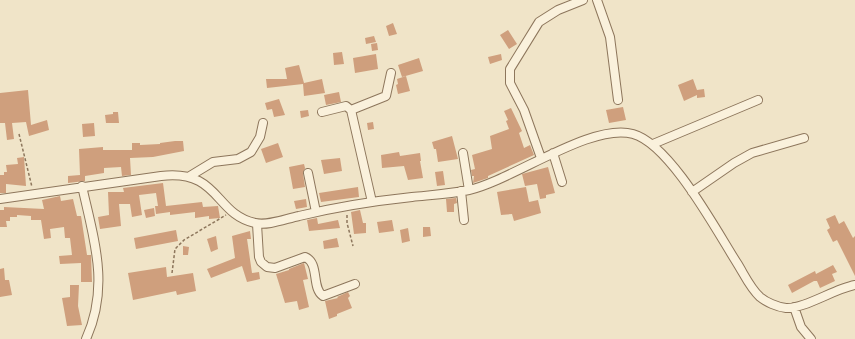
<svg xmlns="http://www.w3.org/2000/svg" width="855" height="339" viewBox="0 0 855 339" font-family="'Crimson Pro',serif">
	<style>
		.building { fill: #cf9f7d }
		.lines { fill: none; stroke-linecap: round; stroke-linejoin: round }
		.minor-casing { stroke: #8d765c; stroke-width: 10 }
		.path { stroke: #8d765c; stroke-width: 1.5; stroke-dasharray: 3 2; stroke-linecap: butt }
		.minor { stroke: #faf1dc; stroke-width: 8 }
	</style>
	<rect width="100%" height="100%" fill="#f0e4c8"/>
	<path class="building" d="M393,23L397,34L389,36L386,26Z
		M508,30L517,44L509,49L500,35Z
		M374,36L376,42L366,44L365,38Z
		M377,43L378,50L372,51L371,44Z
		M342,52L344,64L334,65L333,53Z
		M376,54L378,69L355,73L353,58Z
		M501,54L502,60L490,64L488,57Z
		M419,58L423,71L402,77L398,65Z
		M299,65L304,83L322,79L325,93L304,96L303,84L267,88L266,79H287L285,68Z
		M406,76L410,91L398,94L396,85L398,84L397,79Z
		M693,79L697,90L704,89L705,97L697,98V95L684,101L678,85Z
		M28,90L31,125L47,120L49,130L29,136L26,122L12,123L14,139L7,140L5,123H0V93Z
		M339,92L341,102L326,105L324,95Z
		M279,99L285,115L274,117L272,109L267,110L265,103Z
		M623,107L626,120L609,123L606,110Z
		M511,108L522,131L519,133L524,148L530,145L534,155L488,176V178L473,183L474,176H472L471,170L475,169L472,155L492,149L490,136L509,129L506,121L508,120L504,111Z
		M308,110L309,116L301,118L300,111Z
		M113,112H118L119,123H106L105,115L113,114Z
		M373,122L374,129L368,130L367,123Z
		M94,123L95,136L83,137L82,124Z
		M452,136L458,159L438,162L436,149H434L432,142Z
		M175,141H183L184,151L153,157L130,158L131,175L122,176L121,167L104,168V173L85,176V181L68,183V176L80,175L79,149L103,147V150H132V143H140V145L160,144V143Z
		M278,143L283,157L266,163L261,149Z
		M399,152L400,156L420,153L421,161H420L423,178L408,180L404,166L382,168L381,155Z
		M24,157L26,186L6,184V193H0V175H4V172H7L6,165L18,164L17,158Z
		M340,158L342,171L324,174L321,160Z
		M304,164L305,168L303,174L305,187L293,189L289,167Z
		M548,167L555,193L546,195V198L540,199L537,184L525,186L522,174Z
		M443,171L445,185L437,186L435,172Z
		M163,183L166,206L202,202L203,207L218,206L220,218L209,219V216L195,218V212L170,215V212L156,214L155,206H158L156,193L139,195L142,215L132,217L130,204H119L121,226L100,229L98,217L109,215L108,192H124L123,188Z
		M358,187L359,197L321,202L319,193Z
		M526,187L529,202L538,200L541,213L514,221L512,214L501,215L497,192Z
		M60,196L61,201L73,199L77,216H81L87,255H91L92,282H81V263L60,264L59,256L72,255L70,238H65L64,227L50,229L51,238L44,239L41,220H31V216L17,215V217H10V221H6L7,227H0V210H4V207L44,209L42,200Z
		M456,198L457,203L454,204V212H447L446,199Z
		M306,199L307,207L296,209L294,201Z
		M154,208L155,216L146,218L144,210Z
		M360,210L363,223H366V233L354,234L351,212Z
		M835,215L839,224L844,221L853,238L855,236V276L837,240L833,242L827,230L830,228L826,219Z
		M317,218L318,224L338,220L340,228L309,231L307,220Z
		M392,220L394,231L379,233L377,222Z
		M423,227H430L431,236L423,237Z
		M408,228L410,241L402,243L400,230Z
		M176,230L178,241L136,249L134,238Z
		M250,231L251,239H247L252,273L259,272L260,279L247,282L242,266L211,278L207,269L235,258L232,236Z
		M216,236L218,249L211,252L207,239Z
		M337,238L339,247L324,249L323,241Z
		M183,246L189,247L188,255H183Z
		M304,263L308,279L303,280L309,307L299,310L297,301L285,303L276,274L289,270V269Z
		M833,265L837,272L832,274L835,281L820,288L817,281H814L792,293L788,285L815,271L816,274Z
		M166,267L167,277L193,273L196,291L177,295L176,291L133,300L128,273Z
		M4,268L5,280H9L12,295L0,297V269Z
		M70,285H79L78,306L82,325L67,326L62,298L70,297Z
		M348,292L350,296L348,298L352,308L337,314V316L329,319L325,301L338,298L337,297Z"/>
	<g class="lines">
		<defs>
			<path id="minor" d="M597,0L610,37L618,100
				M351,110L386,96L391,73
				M322,112L346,106L351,110L372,202
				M653,144L758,100
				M463,153L469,190
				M553,153L562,182
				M541,158L524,110L510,83V69L539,22L558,10L583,0
				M308,173L316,212
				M190,176L213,162L238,159L251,152L260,137L263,123
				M82,186C94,240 110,286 86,339
				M461,191L464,220
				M692,192L734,163L752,153L804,138
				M0,199L161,176C220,169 214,214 255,223C268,226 285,219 299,216C336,207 374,201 412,197C431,195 450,194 469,190C513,180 592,122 633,134C670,144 716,230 737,263C744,274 750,288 760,297C766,302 777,307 786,308C804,309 834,289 855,285
				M257,224L259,257L261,262L267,267L275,268L305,257C320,263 311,288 323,296L355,284
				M794,307L801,327L811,339"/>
		</defs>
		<use href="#minor" class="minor-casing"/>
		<path class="path" d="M19,134L32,187
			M347,215V223L353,246
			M172,273L175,249L184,240L226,215"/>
		<use href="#minor" class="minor"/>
	</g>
</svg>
